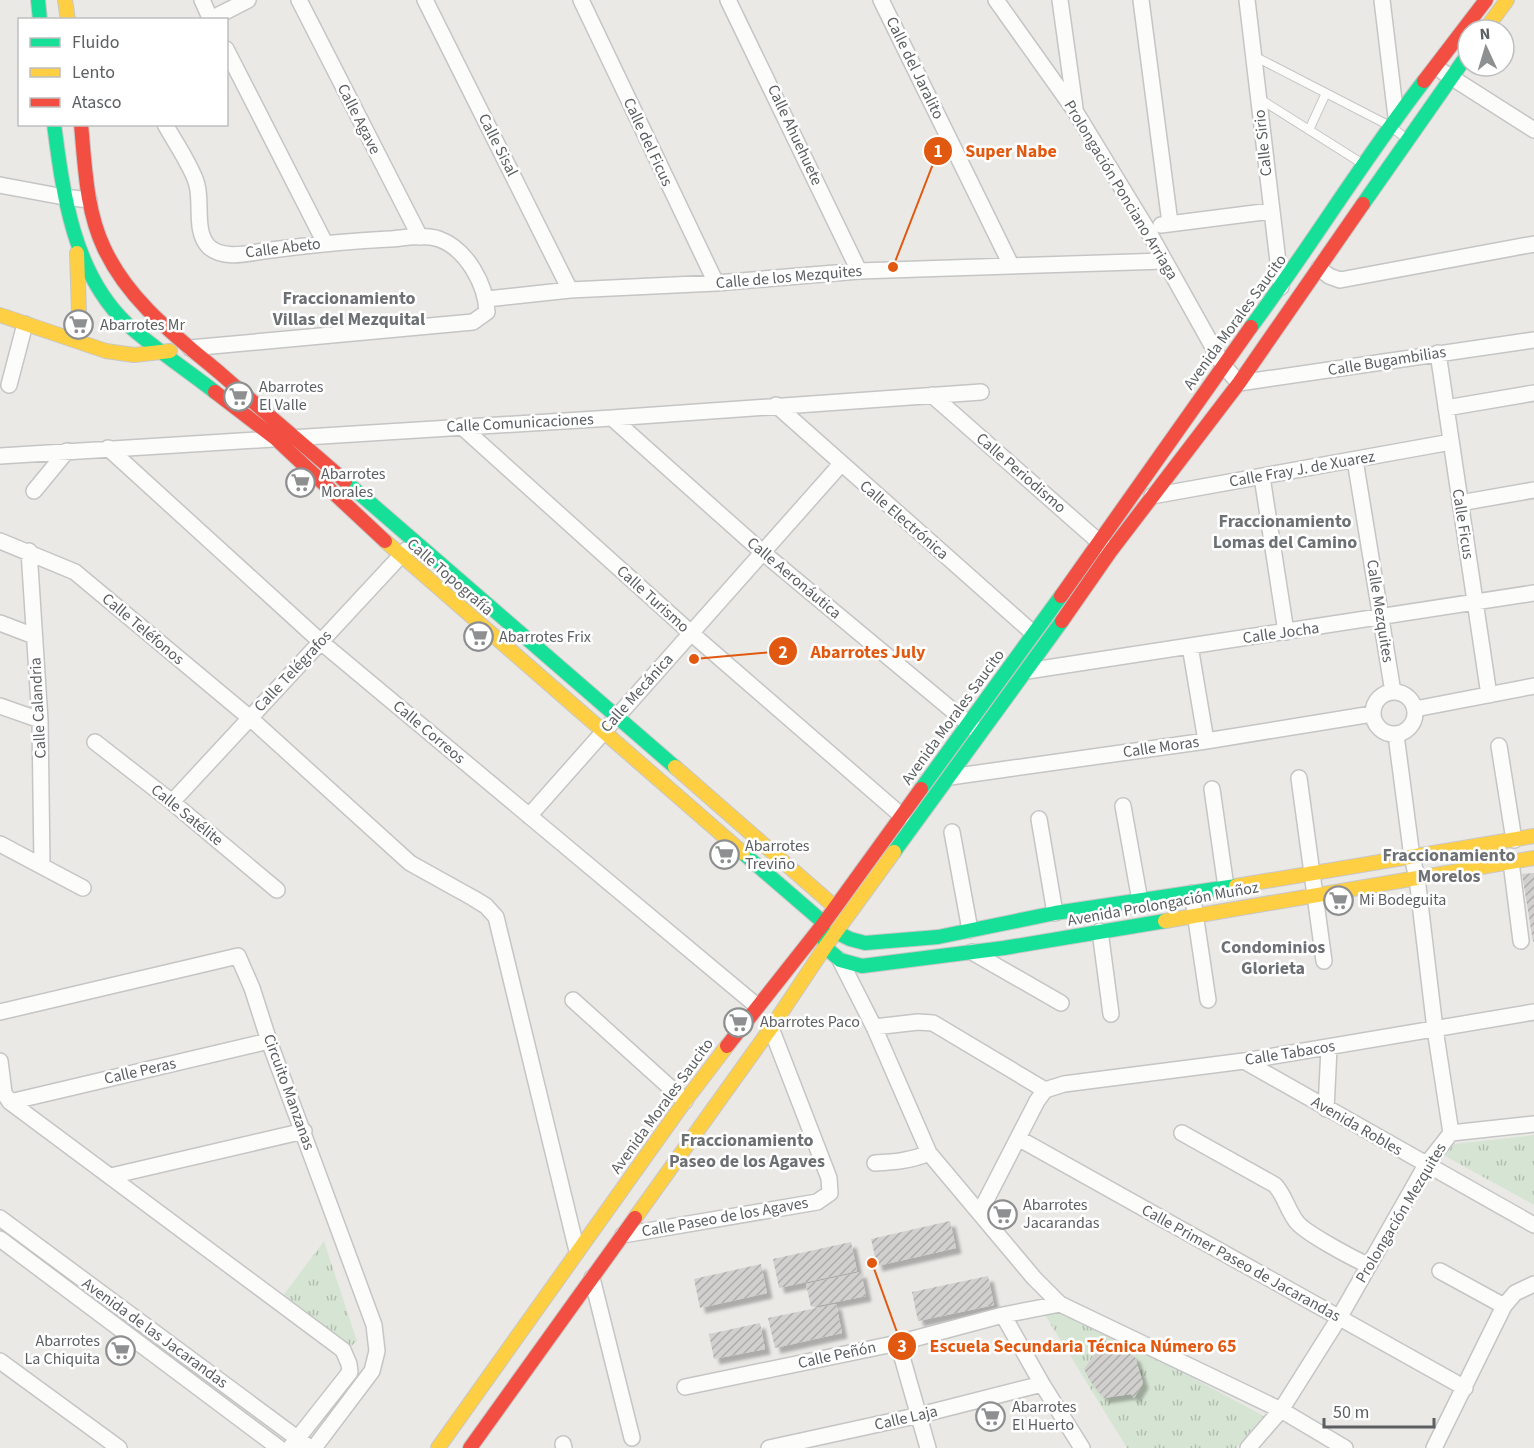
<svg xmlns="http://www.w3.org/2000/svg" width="1534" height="1448" viewBox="0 0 1534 1448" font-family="'Source Sans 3',sans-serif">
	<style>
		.park { fill: url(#park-tufts) }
		.building { fill: url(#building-hatch); filter: url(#shadow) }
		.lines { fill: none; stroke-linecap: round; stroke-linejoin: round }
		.lane-casing { stroke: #c5c5c5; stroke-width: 10 }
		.street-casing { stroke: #c5c5c5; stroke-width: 18 }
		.fast-casing { stroke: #c7c7c7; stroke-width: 16 }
		.slow-casing { stroke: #c7c7c7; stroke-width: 16 }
		.jam-casing { stroke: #c7c7c7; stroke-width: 16 }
		.lane { stroke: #fcfcfb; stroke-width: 8 }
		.street { stroke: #fcfcfb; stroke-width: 15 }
		.fast { stroke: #16e098; stroke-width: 14 }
		.slow { stroke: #ffcf43; stroke-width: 14 }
		.jam { stroke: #f24e42; stroke-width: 14 }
		.labels { text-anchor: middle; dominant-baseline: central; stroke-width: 5; stroke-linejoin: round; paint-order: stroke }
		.street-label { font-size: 16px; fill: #5c5f62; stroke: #fff }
		.poi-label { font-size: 16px; fill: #5c5f62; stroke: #fff; text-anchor: start }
		.neighbourhood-label { font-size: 18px; font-weight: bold; fill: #6d7174; stroke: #fff }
		.leader { fill: none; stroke: #e15910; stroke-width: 2 }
		.callout-dot { fill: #e15910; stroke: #fff; stroke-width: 2 }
		.mark-label { font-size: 18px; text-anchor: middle; font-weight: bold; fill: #fff }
		.callout-label { font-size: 18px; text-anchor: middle; font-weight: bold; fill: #e15910; stroke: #fff; stroke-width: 5; stroke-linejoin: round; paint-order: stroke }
	</style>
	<defs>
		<pattern id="park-tufts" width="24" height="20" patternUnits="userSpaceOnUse" patternTransform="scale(1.5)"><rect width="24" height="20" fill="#d6e5d3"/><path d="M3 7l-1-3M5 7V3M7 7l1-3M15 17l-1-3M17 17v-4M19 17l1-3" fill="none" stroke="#b1bdaf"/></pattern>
		<pattern id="building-hatch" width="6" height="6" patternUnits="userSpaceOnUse" patternTransform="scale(1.5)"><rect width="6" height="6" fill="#d1d0ce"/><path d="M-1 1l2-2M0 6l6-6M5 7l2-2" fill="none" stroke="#adacab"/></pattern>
		<filter id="shadow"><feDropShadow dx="5.5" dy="5.5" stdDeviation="1.5" flood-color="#0004"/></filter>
	</defs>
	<rect width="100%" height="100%" fill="#eae9e6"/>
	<path class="park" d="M1534,1135V1205L1445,1156L1454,1144Z
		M324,1241L357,1341L349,1348L282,1297Z
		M1062,1308L1264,1416L1236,1448H1127L1045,1315Z"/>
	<path class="building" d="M1534,873V941L1533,942L1522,874Z
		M950,1221L956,1248L877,1266L871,1239Z
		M851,1242L857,1271L779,1288L773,1259Z
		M761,1264L767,1293L700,1308L694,1279Z
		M861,1272L866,1296L811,1307L806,1284Z
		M988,1276L994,1305L918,1321L912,1292Z
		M836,1304L842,1333L775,1348L768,1318Z
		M760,1323L765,1349L714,1359L709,1334Z
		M1117,1346L1135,1357L1143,1383L1134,1398L1131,1394L1104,1398L1090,1381L1084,1369L1096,1352L1113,1350Z"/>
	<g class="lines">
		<defs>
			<path id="lane" d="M1254,56L1390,126L1407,139
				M1260,99L1363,164
				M1309,130L1326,93"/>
			<path id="street" d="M202,0L211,20
				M299,0L420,237
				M425,0L570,290
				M581,0L716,283
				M728,0L859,271
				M881,0L1011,265
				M996,0L1075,111L1147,229L1223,365L1239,383L1534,340
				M1060,0L1075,108
				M1141,0L1170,223
				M1247,0L1281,287
				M1382,0L1396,117
				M209,20L248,0
				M226,49L325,243
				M1443,72L1534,130
				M165,124C174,141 193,168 197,185C202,204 194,232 209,247C225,261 252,252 271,250C310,245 349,241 389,239C405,238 424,234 439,239C467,249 486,285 487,312L473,322L190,348
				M0,185L64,197L89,200
				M1161,225L1271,211
				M1319,268L1329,276L1340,280L1534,244
				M487,299L570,290L716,283L859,271L1164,261
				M1438,353L1489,695
				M9,385L25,324
				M932,395L1106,548
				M776,405L1033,633
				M1446,408L1534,393
				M612,418L761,551L976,730
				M461,426L691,633L902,816
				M108,448L321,642L757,1006
				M0,456L612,418L981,392
				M1355,460L1393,692
				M1262,477L1286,632
				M34,491L67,451
				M1152,496L1451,442
				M1460,503L1534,490
				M0,541L75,572L250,718L410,863L473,898L486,906L496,917L577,1251
				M29,551L40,720L42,865
				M0,623L34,636
				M1190,646L1206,741
				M1027,671L1534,593
				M1373 713a21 21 0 1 1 42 0a21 21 0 1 1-42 0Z
				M0,706L40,720
				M1415,709L1534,686
				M95,742L172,802L277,890
				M1499,746L1514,840
				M950,777L1206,741L1372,714
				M1299,778L1324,961
				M1212,789L1226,887
				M172,802L406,550
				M1123,806L1140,901
				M529,816L841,464
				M1039,819L1055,913
				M952,832L970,930
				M0,844L83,888
				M1511,862L1521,941
				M1192,893L1208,1000
				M1100,931L1111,1014
				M972,952L1061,1003
				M840,960L874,1027L929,1153L1034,1278L1060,1304L1281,1410L1345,1448
				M573,1000L685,1101
				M0,1012L238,956L252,988L269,1041L374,1325L377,1351L372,1371L314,1448
				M874,1027L918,1022L933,1023L1045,1090
				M0,1061L4,1093L10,1102L343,1350L349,1364L350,1372L290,1448
				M1244,1061L1534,1225
				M1045,1090L1064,1084L1244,1061L1534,1012
				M10,1102L269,1041
				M1326,1109L1329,1048
				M1182,1133L1275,1185C1285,1196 1287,1209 1296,1221C1303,1232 1354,1259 1368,1265
				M1451,1133L1534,1124
				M1018,1138L1465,1388
				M875,1163C894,1162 910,1161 929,1153
				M111,1176L304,1131
				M980,1212L1037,1101L1045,1090
				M0,1218L305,1444
				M623,1235L817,1202L830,1193L829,1178L771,1028
				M0,1239L279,1448
				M1440,1271L1504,1306
				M592,1278L632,1438
				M1003,1315L1042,1384L1082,1448
				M898,1343L928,1448
				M0,1361L119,1448
				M685,1387L898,1343L1003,1315L1060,1304
				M563,1444L564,1448
				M769,1448L920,1415L1042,1384
				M1248,1448L1281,1410L1339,1318L1426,1165L1451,1133L1435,1029L1417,878L1412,857L1396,735
				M1434,1448L1504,1306L1515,1293L1534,1284"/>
			<path id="fast" d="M38,0L40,20
				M54,124C63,193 73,273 127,324C152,347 187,370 215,392
				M1363,204L1468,54
				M1251,327C1311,246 1363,160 1424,81
				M345,481L675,767
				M921,789L1061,596
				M894,852L1062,621
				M743,853L824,923
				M824,932L825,947L840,960L862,966L1004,948L1165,921
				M836,932L850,939L865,943L938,937L1055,913L1236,886"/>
			<path id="slow" d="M65,0L68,20
				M1485,30L1507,0
				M77,253L80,342
				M0,315L106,351L134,355L170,351
				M385,541L743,853
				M675,767L835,907
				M1236,886L1534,836
				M1165,921L1534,858
				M635,1218L771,1028L825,947L894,852
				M438,1448L685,1101L727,1046"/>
			<path id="jam" d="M1424,81L1486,0
				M81,124C85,166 86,210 104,248C129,302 177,337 221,374C262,410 304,445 345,481
				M215,392L275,438L385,541
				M1061,596L1251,327
				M1062,621L1110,552L1239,383L1363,204
				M727,1046L824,923L921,789
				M470,1448L635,1218"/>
		</defs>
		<use href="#lane" class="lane-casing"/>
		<use href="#street" class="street-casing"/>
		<use href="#fast" class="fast-casing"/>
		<use href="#slow" class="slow-casing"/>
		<use href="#jam" class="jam-casing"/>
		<use href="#lane" class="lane"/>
		<use href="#street" class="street"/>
		<use href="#fast" class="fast"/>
		<use href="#slow" class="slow"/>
		<use href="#jam" class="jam"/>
	</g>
	<defs>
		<symbol id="supermarket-ring" viewBox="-11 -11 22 22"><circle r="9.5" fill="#fff" stroke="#8e8f90" stroke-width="1.5"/><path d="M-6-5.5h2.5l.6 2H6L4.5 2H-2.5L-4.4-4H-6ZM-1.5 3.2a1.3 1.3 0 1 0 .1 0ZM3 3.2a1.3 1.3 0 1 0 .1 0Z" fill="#8e8f90"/></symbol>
	</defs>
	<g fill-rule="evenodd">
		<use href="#supermarket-ring" x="62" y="308" width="33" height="33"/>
		<use href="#supermarket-ring" x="222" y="380" width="33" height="33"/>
		<use href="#supermarket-ring" x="284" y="466" width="33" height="33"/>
		<use href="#supermarket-ring" x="462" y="620" width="33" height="33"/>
		<use href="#supermarket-ring" x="708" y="838" width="33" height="33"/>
		<use href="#supermarket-ring" x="1322" y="884" width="33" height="33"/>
		<use href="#supermarket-ring" x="722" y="1006" width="33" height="33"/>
		<use href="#supermarket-ring" x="986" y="1198" width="33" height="33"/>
		<use href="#supermarket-ring" x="104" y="1334" width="33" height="33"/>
		<use href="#supermarket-ring" x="974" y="1400" width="33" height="33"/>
	</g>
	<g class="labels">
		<g class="street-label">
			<text transform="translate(915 68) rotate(64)">Calle del Jaralito</text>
			<text transform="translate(359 119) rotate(63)">Calle Agave</text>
			<text transform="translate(795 135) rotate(65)">Calle Ahuehuete</text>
			<text transform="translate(648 142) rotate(65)">Calle del Ficus</text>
			<text transform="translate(1263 143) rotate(-96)">Calle Sirio</text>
			<text transform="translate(498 145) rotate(63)">Calle Sisal</text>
			<text transform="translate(1121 190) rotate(59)">Prolongación Ponciano Arriaga</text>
			<text transform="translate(283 248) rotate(-7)">Calle Abeto</text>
			<text transform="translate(789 277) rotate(-5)">Calle de los Mezquites</text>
			<text transform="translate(1235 322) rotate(-54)">Avenida Morales Saucito</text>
			<text transform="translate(1387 361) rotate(-9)">Calle Bugambilias</text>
			<text transform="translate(520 423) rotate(-3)">Calle Comunicaciones</text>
			<text transform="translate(1302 469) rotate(-10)">Calle Fray J. de Xuarez</text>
			<text transform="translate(1021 473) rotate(41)">Calle Periodismo</text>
			<text transform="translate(904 520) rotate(41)">Calle Electrónica</text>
			<text transform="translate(1463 524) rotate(81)">Calle Ficus</text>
			<text transform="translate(450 577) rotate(41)">Calle Topografía</text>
			<text transform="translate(794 578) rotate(40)">Calle Aeronáutica</text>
			<text transform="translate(653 599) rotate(42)">Calle Turismo</text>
			<text transform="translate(1380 611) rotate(81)">Calle Mezquites</text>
			<text transform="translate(143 629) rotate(40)">Calle Teléfonos</text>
			<text transform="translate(1281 633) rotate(-8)">Calle Jocha</text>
			<text transform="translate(293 671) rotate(-47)">Calle Telégrafos</text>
			<text transform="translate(637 693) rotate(-48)">Calle Mecánica</text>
			<text transform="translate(38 708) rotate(-93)">Calle Calandria</text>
			<text transform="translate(953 717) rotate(-54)">Avenida Morales Saucito</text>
			<text transform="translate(429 732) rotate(40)">Calle Correos</text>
			<text transform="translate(1161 747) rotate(-8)">Calle Moras</text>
			<text transform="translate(187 815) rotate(39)">Calle Satélite</text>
			<text transform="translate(1163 904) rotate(-10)">Avenida Prolongación Muñoz</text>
			<text transform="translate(1290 1053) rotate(-9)">Calle Tabacos</text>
			<text transform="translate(140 1071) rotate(-13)">Calle Peras</text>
			<text transform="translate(289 1092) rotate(70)">Circuito Manzanas</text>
			<text transform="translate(662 1106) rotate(-54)">Avenida Morales Saucito</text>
			<text transform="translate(1357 1126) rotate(30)">Avenida Robles</text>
			<text transform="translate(1401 1213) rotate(-59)">Prolongación Mezquites</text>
			<text transform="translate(725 1217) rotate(-10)">Calle Paseo de los Agaves</text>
			<text transform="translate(1241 1263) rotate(29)">Calle Primer Paseo de Jacarandas</text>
			<text transform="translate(155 1333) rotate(36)">Avenida de las Jacarandas</text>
			<text transform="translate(837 1355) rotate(-12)">Calle Peñón</text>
			<text transform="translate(906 1418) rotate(-13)">Calle Laja</text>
		</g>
		<g class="poi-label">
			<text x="100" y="325">Abarrotes Mr</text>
			<text x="259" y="387">Abarrotes<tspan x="259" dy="18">El Valle</tspan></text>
			<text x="321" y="474">Abarrotes<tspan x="321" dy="18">Morales</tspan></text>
			<text x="499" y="637">Abarrotes Frix</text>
			<text x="745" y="846">Abarrotes<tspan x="745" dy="18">Treviño</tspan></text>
			<text x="1359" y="900">Mi Bodeguita</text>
			<text x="760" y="1022">Abarrotes Paco</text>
			<text x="1023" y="1205">Abarrotes<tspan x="1023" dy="18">Jacarandas</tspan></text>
			<text x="100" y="1341" text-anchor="end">Abarrotes<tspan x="100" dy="18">La Chiquita</tspan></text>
			<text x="1012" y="1407">Abarrotes<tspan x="1012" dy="18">El Huerto</tspan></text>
		</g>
		<g class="neighbourhood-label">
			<text x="349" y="298">Fraccionamiento<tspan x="349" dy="21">Villas del Mezquital</tspan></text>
			<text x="1285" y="521">Fraccionamiento<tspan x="1285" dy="21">Lomas del Camino</tspan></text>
			<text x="1449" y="855">Fraccionamiento<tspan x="1449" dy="21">Morelos</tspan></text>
			<text x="1273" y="947">Condominios<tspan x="1273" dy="21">Glorieta</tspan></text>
			<text x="747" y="1140">Fraccionamiento<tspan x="747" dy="21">Paseo de los Agaves</tspan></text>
		</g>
	</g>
	<path class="leader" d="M893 267L938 151M694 659L783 651M872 1263L902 1346"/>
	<g class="callout-dot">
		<circle cx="893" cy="267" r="6"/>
		<circle cx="694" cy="659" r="6"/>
		<circle cx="872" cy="1263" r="6"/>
		<circle cx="938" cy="151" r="15"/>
		<circle cx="783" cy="651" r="15"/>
		<circle cx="902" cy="1346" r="15"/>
	</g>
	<g class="mark-label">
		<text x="938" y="157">1</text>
		<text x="783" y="658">2</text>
		<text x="902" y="1352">3</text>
	</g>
	<g class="callout-label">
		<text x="1011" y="157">Super Nabe</text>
		<text x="868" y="658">Abarrotes July</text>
		<text x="1083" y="1352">Escuela Secundaria Técnica Número 65</text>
	</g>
	<rect x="18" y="18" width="210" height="108" fill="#ffffff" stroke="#bebfc0" stroke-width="1.5"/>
	<rect x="30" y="38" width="30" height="9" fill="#16e098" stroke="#bebfc0" stroke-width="1.5"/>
	<text x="72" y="48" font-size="18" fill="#5c5f62">Fluido</text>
	<rect x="30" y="68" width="30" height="9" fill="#ffcf43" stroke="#bebfc0" stroke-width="1.5"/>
	<text x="72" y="78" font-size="18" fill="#5c5f62">Lento</text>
	<rect x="30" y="98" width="30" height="9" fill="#f24e42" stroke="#bebfc0" stroke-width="1.5"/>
	<text x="72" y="108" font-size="18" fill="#5c5f62">Atasco</text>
	<g transform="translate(1486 48) rotate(356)"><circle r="28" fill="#ffffff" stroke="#bebfc0" stroke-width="1.5"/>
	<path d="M0-4.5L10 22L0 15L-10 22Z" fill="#8e8f90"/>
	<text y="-9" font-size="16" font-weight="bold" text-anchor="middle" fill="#5c5f62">N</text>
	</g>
	<path d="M1324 1418v9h110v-9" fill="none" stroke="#5c5f62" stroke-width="3"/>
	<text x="1333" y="1418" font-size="18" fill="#5c5f62" stroke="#ffffff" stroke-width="4.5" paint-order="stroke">50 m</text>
</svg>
